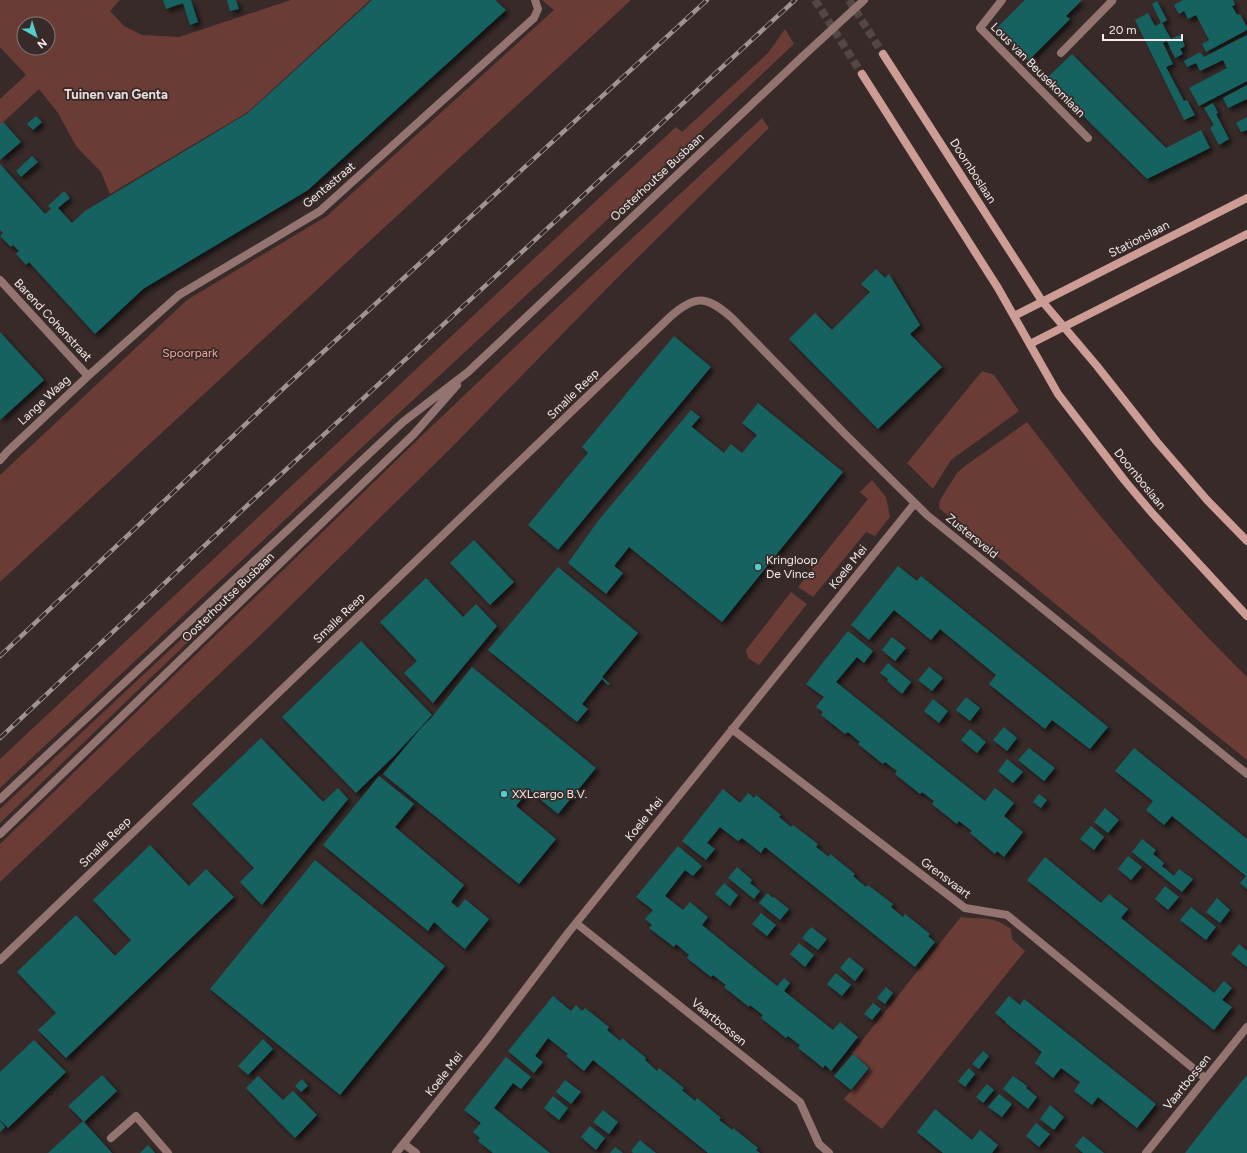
<svg xmlns="http://www.w3.org/2000/svg" width="1247" height="1153" viewBox="0 0 1247 1153" font-family="Figtree,sans-serif">
	<style>
		.green { fill: #6b3c36; fill-rule: evenodd }
		.building { fill: #156261; filter: url(#shadow) }
		.lines { fill: none; stroke-linecap: round; stroke-linejoin: round }
		.secondary-tunnel { stroke: #534746; stroke-width: 8; stroke-dasharray: 8 4; stroke-linecap: butt }
		.service { stroke: #937470; stroke-width: 8 }
		.minor { stroke: #937470; stroke-width: 8 }
		.secondary { stroke: #cd9c95; stroke-width: 8 }
		.rail-casing { stroke: #9e9492; stroke-width: 4.5 }
		.rail { stroke: #372a29; stroke-width: 3; stroke-dasharray: 9; stroke-linecap: butt }
		.service-bridge { stroke: #937470; stroke-width: 8 }
		.poi-dot { fill: #53cdca; stroke: #372a29; stroke-width: 1.5 }
		.labels { text-anchor: middle; dominant-baseline: central; stroke-width: 3.5; stroke-linejoin: round; paint-order: stroke }
		.street-label { font-size: 12px; fill: #f4ecea; stroke: #372a29 }
		.park-label { font-size: 12px; fill: #f5a79b; stroke: #372a29 }
		.poi-label { font-size: 12px; fill: #f4ecea; stroke: #372a29; text-anchor: start }
		.neighbourhood-label { font-size: 13px; font-weight: bold; fill: #edddda; stroke: #372a29 }
	</style>
	<defs>
		<filter id="shadow"><feDropShadow dx="3.5" dy="3.5" stdDeviation="2" flood-color="#0009"/></filter>
	</defs>
	<rect width="100%" height="100%" fill="#372a29"/>
	<path class="green" d="M0,0H120L110,11L124,26L142,35L179,37L291,0H370L248,112L110,194L101,172L76,146L58,113L39,89L0,125V99L26,75L0,47ZM24,24H48V48H24Z
		M542,0H631L0,582V475L187,300L327,216L554,10Z
		M785,29L794,44L576,249L358,451L0,788V759L570,225L676,127L682,132L768,53L771,49Z
		M762,118L769,128L616,279L453,446L272,624L0,882V844L435,423L533,330Z
		M982,371L994,375L1019,411L951,460L933,489L907,463Z
		M1027,422C1045,445 1063,469 1081,492C1132,556 1188,619 1247,677V760L1148,680L940,509L939,506L940,500L957,473L965,466Z
		M872,480L886,497L890,517L875,536L866,532L813,597L798,587L868,499L860,492Z
		M266,560L269,564L0,823V809Z
		M791,592L807,604L759,665L748,658L746,650Z
		M961,917C973,919 986,917 997,921C1002,923 1007,926 1011,929L1012,939L1025,951L882,1129L844,1099L870,1068L852,1053Z"/>
	<path class="building" d="M163,0H191L198,22L190,25L183,3L166,9Z
		M227,0H236L239,9L230,11Z
		M372,0H495L506,10L308,190L143,289L95,334L29,262L26,265L16,254L19,251L13,245L11,247L0,236L3,233L0,230V164L45,214L51,209L48,206L64,191L70,198L58,208L72,223L85,211L248,113Z
		M1025,0H1082L1066,16L1070,19L1028,61L996,29Z
		M1183,0H1233L1235,5L1232,6L1237,15L1240,14L1247,27V30L1206,52L1202,44L1209,40L1196,15L1188,19L1184,11L1179,14L1174,5Z
		M1157,1L1167,20L1162,23L1171,39L1180,35L1185,46L1180,49L1183,54L1175,58L1167,41L1163,43L1173,64L1166,67L1184,101L1187,100L1195,115L1184,120L1135,20L1148,13L1155,26L1161,23L1152,4Z
		M1247,35V81L1199,106L1189,88L1227,68L1223,60L1200,71L1196,63L1187,67L1184,61L1200,52L1204,57Z
		M1072,54L1166,148L1201,130L1210,148L1147,179L1046,79Z
		M1247,85V99L1228,108L1223,98Z
		M1213,103L1218,113L1216,114L1229,139L1219,145L1210,128L1214,125L1204,108Z
		M36,116L42,122L33,130L27,124Z
		M1247,117V130L1241,132L1236,123Z
		M3,122L21,142L0,160V125Z
		M32,156L38,162L21,177L16,171Z
		M876,269L885,278L889,274L920,325L910,334L942,367L878,429L789,339L815,313L832,330L870,292L861,284Z
		M0,332L44,380L0,420Z
		M674,336L711,367L558,550L528,525L588,453L582,447Z
		M758,403L843,472L722,622L629,547L614,566L623,573L606,594L568,563L598,521L691,410L700,417L692,426V427L724,453L731,444L742,453L757,435L742,423Z
		M474,540L514,582L490,605L450,563Z
		M898,566L917,581L921,576L1108,727L1090,749L1052,720L1045,729L989,684L996,675L940,629L931,640L894,610L869,640L851,625Z
		M558,567L638,633L602,677L610,684L608,685L602,679L582,704L588,709L577,722L488,650Z
		M426,578L463,617L476,604L497,626L433,703L404,673L417,661L380,622Z
		M848,631L873,651L864,663L857,657L836,682L985,801L995,788L1014,803L1004,816L1023,832L1004,857L997,851L995,854L970,833L972,831L959,821L957,824L932,804L934,801L922,792L920,794L895,774L897,771L885,762L883,764L858,744L860,742L848,732L845,734L821,715L823,712L816,707L824,697L806,684Z
		M892,637L906,648L895,661L882,650Z
		M361,641L432,715L395,755L356,793L282,717Z
		M888,663L911,682L902,694L887,681L888,679L880,673Z
		M472,667L596,768L558,814L529,790L516,806L556,839L519,884L383,774L421,728L432,717Z
		M929,667L943,678L932,691L918,680Z
		M966,697L980,708L970,721L956,710Z
		M933,699L948,711L939,723L924,711Z
		M1004,727L1017,738L1007,751L993,740Z
		M970,729L986,742L977,753L961,740Z
		M261,738L323,802L338,788L348,799L262,905L240,882L254,868L192,804Z
		M1029,748L1055,768L1044,781L1018,760Z
		M1134,748L1247,839V889L1240,883L1246,876L1172,816L1164,825L1146,810L1153,801L1115,771Z
		M1007,759L1023,772L1013,783L998,771Z
		M379,776L414,804L395,827L464,885L451,902L458,908L465,899L489,919L465,949L441,929H442L434,922L428,931L323,845Z
		M723,789L740,803L748,793L754,798L756,795L781,815L779,817L791,827L793,825L818,844L816,847L829,857L830,854L855,874L853,876L860,882L866,887L868,885L893,904L891,907L903,917L905,914L930,934L928,936L935,942L915,967L765,847L761,853L742,838L738,841L720,827L707,843L715,849L706,860L682,841Z
		M1039,794L1047,800L1041,808L1033,802Z
		M1105,808L1119,820L1108,833L1094,822Z
		M1091,826L1104,837L1094,850L1080,839Z
		M1142,839L1156,850L1153,854L1164,863L1162,866L1174,876L1179,869L1193,879L1182,892L1132,852Z
		M150,845L189,886L206,869L234,897L66,1058L38,1030L56,1013L17,972L76,915L115,956L131,940L93,900Z
		M678,846L702,866L693,876L685,870L665,896L683,910L690,902L708,917L702,925L777,986L784,978L790,983L784,991L833,1030L840,1022L858,1037L831,1071L825,1065L823,1068L811,1058L798,1048L800,1045L788,1036L786,1038L761,1018L763,1015L750,1005L749,1007L724,987L726,985L713,975L711,977L687,958L689,955L676,944L674,947L649,928L652,925L645,919L653,910L636,897Z
		M1128,856L1142,867L1131,880L1118,869Z
		M1045,857L1101,903L1109,894L1128,909L1121,918L1213,992L1214,993L1224,981L1232,988L1222,1000L1232,1007L1214,1030L1027,880Z
		M315,860L445,966L340,1095L210,989Z
		M737,867L752,880L750,883L760,891L754,899L728,878Z
		M724,883L738,895L730,906L715,894Z
		M1165,886L1179,897L1168,910L1155,899Z
		M767,893L773,898L774,897L789,909L780,920L759,903Z
		M1217,898L1230,910L1220,923L1206,912Z
		M1191,907L1216,927L1206,940L1180,920Z
		M761,913L776,925L767,936L752,924Z
		M811,927L827,939L818,950L802,938Z
		M799,943L814,955L805,967L790,954Z
		M1239,944L1247,951V967L1231,954Z
		M849,957L864,969L855,981L840,968Z
		M836,973L851,985L842,996L827,984Z
		M886,987L893,993L885,1004L877,998Z
		M553,996L571,1011L576,1005L582,1011L585,1008L609,1027L607,1030L620,1041L622,1038L646,1058L645,1060L657,1071L659,1068L684,1088L682,1090L688,1095L695,1101L697,1098L721,1118L719,1120L726,1125L732,1130L733,1128L758,1148L756,1150L760,1153H708L593,1060L584,1071L566,1056L568,1054L548,1038L535,1056L543,1062L534,1073L508,1051Z
		M1009,996L1020,1005L1024,999L1156,1104L1137,1128L1098,1097L1092,1105L1074,1091L1080,1082L1061,1068L1053,1078L1035,1063L1042,1052L1006,1023V1022L995,1013Z
		M873,1003L881,1009L872,1020L864,1014Z
		M263,1039L273,1049L248,1075L238,1066Z
		M34,1040L66,1072L8,1128L0,1120V1072Z
		M983,1051L989,1056L979,1069L972,1064Z
		M853,1054L869,1068L851,1090L834,1076Z
		M506,1057L531,1077L521,1089L513,1083L494,1108L550,1153H493L478,1141L480,1138L473,1132L481,1123L464,1110Z
		M969,1068L975,1074L965,1087L958,1081Z
		M102,1075L117,1091L84,1122L112,1153H48L83,1121L68,1106Z
		M1247,1075V1153H1185L1209,1122Z
		M258,1076L283,1100L293,1091L317,1115L295,1138L246,1088Z
		M1013,1076L1027,1086L1026,1088L1037,1097L1028,1109L1003,1089Z
		M302,1079L308,1086L301,1092L295,1086Z
		M565,1080L581,1092L571,1104L556,1092Z
		M987,1084L994,1090L983,1103L976,1097Z
		M999,1094L1012,1104L1002,1117L988,1107Z
		M553,1096L568,1108L559,1120L544,1108Z
		M1050,1105L1064,1117L1054,1130L1040,1119Z
		M935,1109L972,1140L980,1130L998,1145L992,1153H943L917,1132Z
		M603,1110L618,1122L609,1134L593,1122Z
		M0,1121L5,1127L0,1132Z
		M1036,1123L1050,1134L1039,1147L1026,1136Z
		M590,1126L605,1138L596,1150L581,1137Z
		M1083,1136L1092,1143L1104,1153H1083L1075,1146Z
		M640,1140L647,1146L656,1153H633L631,1151Z
		M148,1145L155,1153H140Z
		M615,1147L623,1153H610Z"/>
	<g class="lines">
		<path class="secondary-tunnel" d="M815,0L862,74
			M849,0L883,54"/>
		<path class="service" d="M1061,53L1112,1L1111,0
			M0,799L403,422L468,372L802,57
			M0,834L414,434L457,385
			M111,1138L136,1116L168,1153"/>
		<path class="minor" d="M1002,0L980,28L1088,138
			M0,280L88,376
			M0,460L7,452L88,376L179,295L320,211L534,18L538,9L535,0
			M732,729L965,908L1007,915L1205,1078
			M576,923L800,1102L819,1144L829,1153
			M0,960L671,316C696,294 707,296 732,318L845,434L927,515L1247,774
			M404,1144L416,1153
			M396,1153L486,1041L568,933L915,503
			M1146,1153L1247,1027"/>
		<path class="secondary" d="M883,54L1042,301L1097,366L1157,442L1207,500L1247,541
			M862,74L998,288L1058,394L1125,481L1152,513L1247,616
			M1014,316L1247,198
			M1030,344L1247,234"/>
		<defs>
			<path id="rail" d="M0,656L286,386L707,0
				M0,738L252,501L795,0"/>
		</defs>
		<use href="#rail" class="rail-casing"/>
		<use href="#rail" class="rail"/>
		<path class="service-bridge" d="M802,57L864,0"/>
	</g>
	<g class="poi-dot">
		<circle cx="758" cy="567" r="4"/>
		<circle cx="504" cy="794" r="4"/>
	</g>
	<g class="labels">
		<g class="street-label">
			<text transform="translate(1038 70) rotate(45)">Lous van Beusekomlaan</text>
			<text transform="translate(973 171) rotate(57)">Doornboslaan</text>
			<text transform="translate(657 177) rotate(-43)">Oosterhoutse Busbaan</text>
			<text transform="translate(329 185) rotate(-40)">Gentastraat</text>
			<text transform="translate(1139 239) rotate(-27)">Stationslaan</text>
			<text transform="translate(53 320) rotate(47)">Barend Cohenstraat</text>
			<text transform="translate(573 394) rotate(-44)">Smalle Reep</text>
			<text transform="translate(44 400) rotate(-43)">Lange Waag</text>
			<text transform="translate(1140 479) rotate(51)">Doornboslaan</text>
			<text transform="translate(972 536) rotate(39)">Zustersveld</text>
			<text transform="translate(848 567) rotate(-51)">Koele Mei</text>
			<text transform="translate(228 597) rotate(-44)">Oosterhoutse Busbaan</text>
			<text transform="translate(339 618) rotate(-44)">Smalle Reep</text>
			<text transform="translate(644 819) rotate(-51)">Koele Mei</text>
			<text transform="translate(105 842) rotate(-44)">Smalle Reep</text>
			<text transform="translate(946 878) rotate(37)">Grensvaart</text>
			<text transform="translate(719 1022) rotate(39)">Vaartbossen</text>
			<text transform="translate(444 1074) rotate(-52)">Koele Mei</text>
			<text transform="translate(1187 1082) rotate(-51)">Vaartbossen</text>
		</g>
		<g class="park-label">
			<text x="190" y="353">Spoorpark</text>
		</g>
		<g class="poi-label">
			<text x="766" y="560">Kringloop<tspan x="766" dy="14">De Vince</tspan></text>
			<text x="512" y="794">XXLcargo B.V.</text>
		</g>
		<g class="neighbourhood-label">
			<text x="116" y="94">Tuinen van Genta</text>
		</g>
	</g>
	<g transform="translate(36 36) rotate(141)"><circle r="19" fill="#372a29" stroke="#837876"/>
	<path d="M0-3L7 15L0 10L-7 15Z" fill="#53cdca"/>
	<text y="-6" font-size="11" font-weight="bold" text-anchor="middle" fill="#f4ecea">N</text>
	</g>
	<path d="M1103 34v6h79v-6" fill="none" stroke="#f4ecea" stroke-width="2"/>
	<text x="1109" y="34" font-size="12" fill="#f4ecea" stroke="#372a29" stroke-width="3" paint-order="stroke">20 m</text>
</svg>
